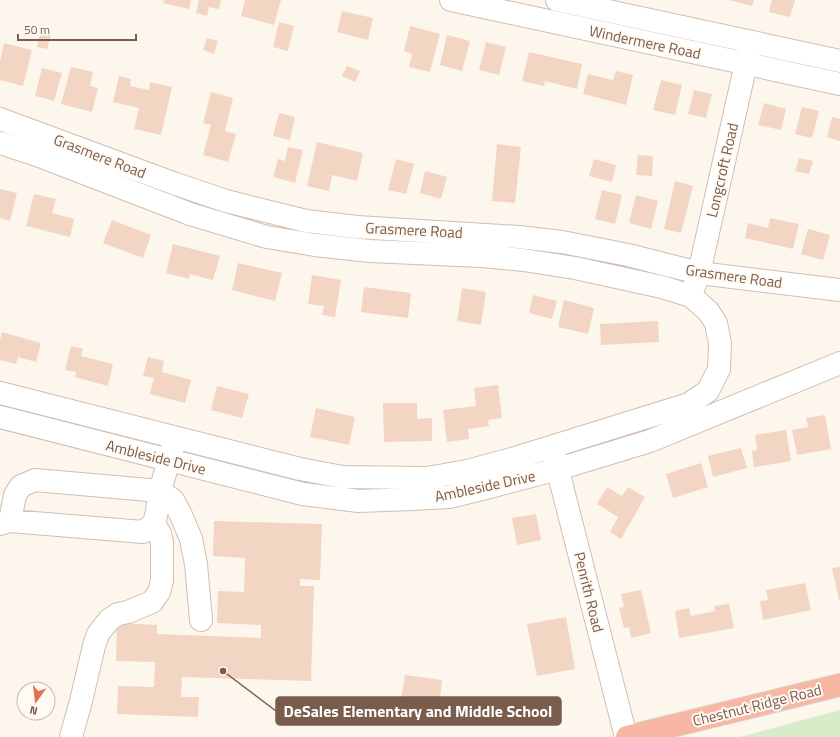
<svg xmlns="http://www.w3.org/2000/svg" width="840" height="737" viewBox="0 0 840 737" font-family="'Titillium Web',sans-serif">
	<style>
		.green { fill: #d8ecc9 }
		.building { fill: #f3d5c3 }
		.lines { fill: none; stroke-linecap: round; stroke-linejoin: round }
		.minor-casing { stroke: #d1beb0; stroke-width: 24 }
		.highway-casing { stroke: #dad1cd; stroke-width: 24 }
		.minor { stroke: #fff; stroke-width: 22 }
		.highway { stroke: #f7b7a3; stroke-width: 22 }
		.labels { text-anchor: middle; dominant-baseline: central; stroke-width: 4; stroke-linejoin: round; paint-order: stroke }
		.street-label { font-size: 15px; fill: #7a5c4d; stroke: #fffaf3 }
		.leader { fill: none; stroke: #7a5c4d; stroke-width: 1.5 }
		.callout-dot { fill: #7a5c4d; stroke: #fffaf3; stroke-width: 1.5 }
		.callout { fill: #7a5c4d; stroke: #7a5c4d; stroke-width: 1.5 }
		.callout-label { font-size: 16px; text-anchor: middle; font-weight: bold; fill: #fff }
	</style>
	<rect width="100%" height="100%" fill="#fdf6ec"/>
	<path class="green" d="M840,710V737H740Z"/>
	<path class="building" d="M164,0H191L189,9L163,3Z
		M199,0H221L219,9L209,7L207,16L196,13Z
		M245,0H281L274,25L241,16Z
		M729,0H754L752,6Z
		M772,0H795L790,17L769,12Z
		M342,11L373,18L368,40L337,32Z
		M279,22L294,26L288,51L273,47Z
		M410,26L440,34L430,72L409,67L412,54L404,51Z
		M40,33L51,35L47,49L37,47Z
		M447,35L470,41L462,71L440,65Z
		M207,38L218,41L214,54L203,50Z
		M486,42L506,47L499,75L479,70Z
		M4,43L32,50L23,86L0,80V61Z
		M529,52L582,64L577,89L545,81L544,86L522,81Z
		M347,66L360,71L355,82L342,76Z
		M71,67L93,72L90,86L98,88L92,112L61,104Z
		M42,68L62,73L54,101L35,96Z
		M616,71L633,75L626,105L583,94L588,74L613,80Z
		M119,76L131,79L130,86L149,90L150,82L172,87L161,135L134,129L139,108L113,102Z
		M661,80L682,85L675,115L653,110Z
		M694,90L712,94L706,118L688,114Z
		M211,92L233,98L225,131L236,134L228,162L203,155L211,125L203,123Z
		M764,103L786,109L781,130L758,125Z
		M802,107L819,111L812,138L795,134Z
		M279,113L295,117L290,140L273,136Z
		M832,117L840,119V141L827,137Z
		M317,142L363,153L357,181L332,175L329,191L307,186Z
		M497,144L521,147L515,203L492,201Z
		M288,147L303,150L295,183L273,177L278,159L285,161Z
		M638,155L653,156L652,176L636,175Z
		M799,158L813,161L809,174L795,171Z
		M396,159L414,164L406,194L388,190Z
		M594,159L616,165L612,182L589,176Z
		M425,171L447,177L441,199L420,193Z
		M675,181L693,186L681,233L664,229Z
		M0,189L17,193L10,221L0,218Z
		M602,190L622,195L615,224L595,219Z
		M34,194L56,199L52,213L74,219L70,237L26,226Z
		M636,195L658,201L651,229L629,223Z
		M770,218L799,224L793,249L745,238L748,223L768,228Z
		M112,220L151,235L143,258L103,243Z
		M808,229L830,235L823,260L801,254Z
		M173,244L220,256L213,280L190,274L189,279L166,273Z
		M238,263L282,273L275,301L232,290Z
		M312,275L341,280L335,317L322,315L324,306L308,304Z
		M364,287L411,293L408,318L361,312Z
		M462,288L486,292L481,325L457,321Z
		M533,295L557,301L552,319L529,313Z
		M564,300L594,308L588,334L558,327Z
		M658,321L659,342L601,345L600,324Z
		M2,332L41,343L36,362L18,357L16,364L0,360V340Z
		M71,346L83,349L81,356L113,364L108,386L75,377L76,372L65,370Z
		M148,357L164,361L162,372L191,380L185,403L150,394L154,378L143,376Z
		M498,385L502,418L488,420L489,426L468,429L469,439L447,442L443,410L476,406L474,388Z
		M217,386L249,394L242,418L211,410Z
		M383,403H417V419L432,418V441L384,442Z
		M316,408L355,417L349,445L310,437Z
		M825,415L831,449L797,455L792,430L808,427L806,418Z
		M786,430L791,461L754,467L752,451L757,450L755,435Z
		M741,448L747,468L713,477L708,456Z
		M701,463L708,487L673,498L666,474Z
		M607,487L622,496L628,487L645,497L621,539L610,532L618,517L597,504Z
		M536,514L541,540L517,545L512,518Z
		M214,521L322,524L320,580L300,579V586H314L311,681L182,677L181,697H199L198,717L117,714L118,686L154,687L155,662L116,661L117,623L157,625V634L261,638V625L217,623L218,591L244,592L245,558L213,556Z
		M840,567V600H839L832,568Z
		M805,583L811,610L763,620L760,601L768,600L766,590Z
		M641,590L651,633L631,638L629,627L624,628L619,608L624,607L621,594Z
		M729,604L734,628L679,638L675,611L689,608L691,616L715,611L714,606Z
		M566,617L575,669L537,676L527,624Z
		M405,675L442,680L439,707L401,701Z"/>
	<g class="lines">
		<defs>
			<path id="minor" d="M451,0L840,84
				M557,0L840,61
				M0,119L173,183L226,201L306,221L357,227L519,237L562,242L628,255L699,273L840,290
				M0,143L37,155L190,214L267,237L315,245L370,251L482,256L523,260L575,268L662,287L691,296L708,311L716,323L720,343L719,369L708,391L689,404L512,459L467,471L427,478L343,477L300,469L0,393
				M694,287L699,273L749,50
				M0,417L303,494L358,501L413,499L449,497L486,488L558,469L650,441L840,363
				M173,446L160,491L173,500L181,515L191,539L196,564L201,620
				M554,455L626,737
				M0,524L10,521L143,532L154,524L157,511L160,491L35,480L21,486L15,495L10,521
				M71,737L81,701L94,646L98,634L109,620L118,614L128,612L152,602L159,592L162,581V542L160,534L154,524"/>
			<path id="highway" d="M627,737L840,685"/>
		</defs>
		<use href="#minor" class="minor-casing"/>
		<use href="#highway" class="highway-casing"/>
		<use href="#minor" class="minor"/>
		<use href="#highway" class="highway"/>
	</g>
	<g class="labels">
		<g class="street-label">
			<text transform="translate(645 42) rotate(12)">Windermere Road</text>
			<text transform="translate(100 156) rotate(21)">Grasmere Road</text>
			<text transform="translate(722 170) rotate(-77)">Longcroft Road</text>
			<text transform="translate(414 230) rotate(3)">Grasmere Road</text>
			<text transform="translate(734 276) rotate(8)">Grasmere Road</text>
			<text transform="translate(156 457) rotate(14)">Ambleside Drive</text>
			<text transform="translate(485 486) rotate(-12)">Ambleside Drive</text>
			<text transform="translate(589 592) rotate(76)">Penrith Road</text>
			<text transform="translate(757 705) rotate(-14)">Chestnut Ridge Road</text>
		</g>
	</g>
	<path class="leader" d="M223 671L276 711"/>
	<circle class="callout-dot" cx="223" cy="671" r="4"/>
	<rect class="callout" x="276" y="697" width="285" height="28" rx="4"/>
	<g class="callout-label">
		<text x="418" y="717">DeSales Elementary and Middle School</text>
	</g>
	<g transform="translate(36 701) rotate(194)"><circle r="19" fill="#fffaf3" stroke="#cabbb1"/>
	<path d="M0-3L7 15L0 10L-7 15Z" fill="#e76f51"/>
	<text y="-6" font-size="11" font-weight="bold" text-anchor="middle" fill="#7a5c4d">N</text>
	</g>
	<path d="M18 34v6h118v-6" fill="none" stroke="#7a5c4d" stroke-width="2"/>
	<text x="24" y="34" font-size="12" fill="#7a5c4d" stroke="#fffaf3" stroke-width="3" paint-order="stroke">50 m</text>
</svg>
